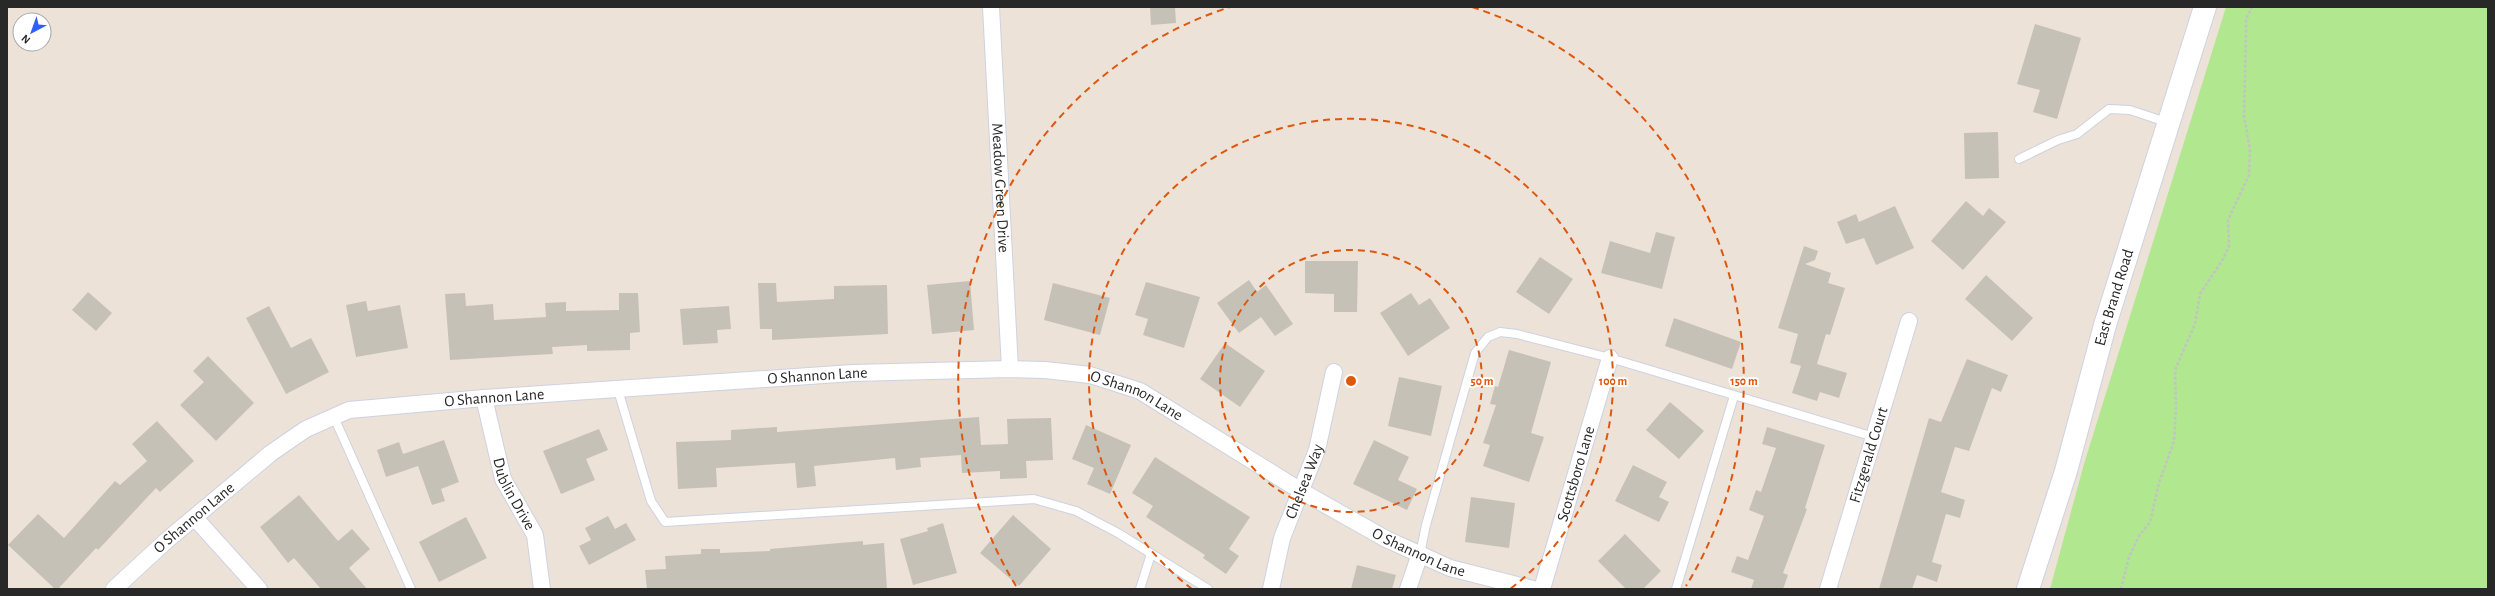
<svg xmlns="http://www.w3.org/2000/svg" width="2495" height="596" viewBox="0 0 2495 596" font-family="'Alegreya Sans',sans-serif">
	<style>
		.green { fill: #b0e78f }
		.building { fill: #c6c1b7 }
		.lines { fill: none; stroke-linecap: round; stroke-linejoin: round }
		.service-casing { stroke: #cdd2e2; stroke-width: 10 }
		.minor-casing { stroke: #cdd2e2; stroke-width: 18 }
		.secondary-casing { stroke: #cdd2e2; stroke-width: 24 }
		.path { stroke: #c3c3c3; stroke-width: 2.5; stroke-dasharray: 3 2; stroke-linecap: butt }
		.service { stroke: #fff; stroke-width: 8 }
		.minor { stroke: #fff; stroke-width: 16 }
		.secondary { stroke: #fff; stroke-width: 22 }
		.ring { fill: none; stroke: #de570d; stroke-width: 2; stroke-dasharray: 7 5 }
		.labels { text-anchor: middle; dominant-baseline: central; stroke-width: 4; stroke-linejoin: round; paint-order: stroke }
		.street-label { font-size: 16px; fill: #282828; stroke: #fff }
		.centre { fill: #de570d; stroke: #fff; stroke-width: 2 }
		.ring-label { font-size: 12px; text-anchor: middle; font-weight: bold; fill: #de570d; stroke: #fff; stroke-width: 4; stroke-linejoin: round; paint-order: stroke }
	</style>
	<rect width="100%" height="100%" fill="#ece2d8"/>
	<path class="green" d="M2226,7H2488V589H2050L2084,464Z"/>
	<path class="building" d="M1150,7H1175L1176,23L1151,25Z
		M2035,24L2081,38L2057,119L2033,112L2040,90L2017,84Z
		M1998,132L1999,178L1965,179L1964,133Z
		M1966,201L1983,216L1989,208L2006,222L1963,270L1931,241Z
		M1895,206L1914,248L1876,265L1864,238L1846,244L1837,222L1856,214L1859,222Z
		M1656,232L1675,237L1662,289L1601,273L1610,241L1650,253Z
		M1804,246L1818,251L1815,260L1805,264L1831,273L1828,283L1845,288L1830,335L1826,334L1817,364L1847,373L1839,398L1820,392L1817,401L1792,393L1801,366L1790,363L1798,334L1778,328Z
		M1540,257L1573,279L1549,314L1516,292Z
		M1305,261H1358L1357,312H1334V294L1305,293Z
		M1986,275L2033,318L2012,341L1965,299Z
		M1249,280L1257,292L1266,285L1293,324L1275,336L1261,317L1239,333L1217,303Z
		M970,281L974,330L932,334L927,285Z
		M1146,282L1200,297L1184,348L1143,335L1148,319L1135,315Z
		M758,283H776L777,302L834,299V286L887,285L888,334L772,340V329H760Z
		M1053,283L1110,298L1100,335L1044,320Z
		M88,292L112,313L96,331L72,310Z
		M465,293L466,306L493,304L494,320L546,317L545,303L566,302V311L619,310V293H638L640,332L630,333V350L587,351V345L552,347L553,354L450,360L445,294Z
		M1411,293L1419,305L1430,298L1450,328L1408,356L1380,313Z
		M366,301L368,311L400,305L408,348L356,357L346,305Z
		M269,306L291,348L311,338L329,372L286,394L246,318Z
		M729,306L731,329L717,330L718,343L683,345L680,309Z
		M1674,318L1741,342L1732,369L1665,346Z
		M1225,343L1265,371L1240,407L1200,379Z
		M1509,350L1551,362L1531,433L1544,437L1529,482L1483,466L1490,445L1483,443L1496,405L1490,404L1495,386L1498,387Z
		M208,356L254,403L216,441L180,405L204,382L193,371Z
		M1967,359L2008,375L2001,392L1992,388L1969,451L1955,447L1941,492L1965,500L1960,518L1946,514L1932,562L1942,565L1937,582L1917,575L1912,589H1879L1929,418L1941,422Z
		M1399,377L1442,386L1431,436L1388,426Z
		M1670,402L1704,431L1679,459L1646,430Z
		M979,417L981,445L1008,444L1007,419L1051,418L1053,460L1026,461L1027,478L1000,479V471L962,473L961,455L920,458L921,467L896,470L895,458L814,466L816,486L797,488L795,463L716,468L717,487L678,489L676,442L731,440V430L777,427V432Z
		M157,421L194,461L160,492L156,488L98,550L96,548L58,589H55L8,545L38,514L64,538L115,481L120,485L147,461L132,444Z
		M1086,425L1131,445L1110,494L1087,484L1094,468L1072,459Z
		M1767,427L1825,445L1805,508L1807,509L1783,573L1788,575L1783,589H1751L1754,580L1731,572L1737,556L1748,560L1764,516L1749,510L1756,490L1761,492L1776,448L1762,444Z
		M599,429L608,450L586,459L595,480L561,494L543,451Z
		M444,440L459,482L441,489L445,501L432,505L418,466L386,477L377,450L399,442L403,454Z
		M1374,440L1409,457L1398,480L1417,489L1407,510L1353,484Z
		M1155,457L1250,517L1229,549L1239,556L1226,574L1203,558L1205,555L1146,517L1153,506L1132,493Z
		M1633,465L1667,482L1659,497L1669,502L1659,522L1615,501Z
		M299,495L338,541L352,529L370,549L349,568L367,589H321L294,558L288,563L260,527Z
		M1471,497L1515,503L1509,548L1465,542Z
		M1013,515L1051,549L1019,586L980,553Z
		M608,516L615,529L626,523L636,540L589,565L579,546L591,540L585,528Z
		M466,517L487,558L439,582L419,542Z
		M943,523L957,573L913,585L900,539L928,531L927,528Z
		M1625,534L1661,571L1643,589H1626L1598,561Z
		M863,541V545L884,543L887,589H647L645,570L666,569L665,556L701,554V549H720V553L770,551V549Z
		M1357,565L1396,575L1392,589H1351Z"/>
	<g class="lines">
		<defs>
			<path id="service" d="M2019,159L2058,140L2077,134L2109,109L2130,110L2169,123
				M618,390L651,501L665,522L1034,499L1076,511L1118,533L1208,589
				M333,415L411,589
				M1420,554L1426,525L1475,353L1488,337L1500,332L1517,334L1610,358L1874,437
				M1140,589L1151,554
				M1676,589L1734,396"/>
			<g id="minor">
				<path id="s1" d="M991,7L1010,369"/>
				<path id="s2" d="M484,398L503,479L535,535L542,589"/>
				<path d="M195,518L259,589"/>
				<path id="s3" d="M114,589L166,541L271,453L306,429L349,410L484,398L853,373L1010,369L1045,370L1090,375L1140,391L1301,491L1386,539L1450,568L1533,589"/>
				<path id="s4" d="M1271,589L1282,538L1317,450L1334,372"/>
				<path d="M1408,589L1420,554"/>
				<path id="s5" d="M1542,589L1610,358"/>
				<path id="s6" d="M1828,589L1909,321"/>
			</g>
			<g id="secondary">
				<path id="s7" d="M2028,589L2066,471L2105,325L2205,7"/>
			</g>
		</defs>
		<use href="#service" class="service-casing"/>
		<use href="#minor" class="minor-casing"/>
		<use href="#secondary" class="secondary-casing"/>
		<path class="path" d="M2121,589L2129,557L2139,536L2150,522L2159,483L2174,441L2176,407L2175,370L2195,324L2200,294L2223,259L2229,246L2228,220L2249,175L2250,150L2244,116L2246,34V19L2252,7"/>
		<use href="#service" class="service"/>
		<use href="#minor" class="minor"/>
		<use href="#secondary" class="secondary"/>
	</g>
	<g class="ring">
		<circle cx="1351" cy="381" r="131"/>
		<path d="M1192 589A262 262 0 1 1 1510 589"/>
		<path d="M1016 586A393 393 0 0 1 1230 7M1472 7A393 393 0 0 1 1686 586"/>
	</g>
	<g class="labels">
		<g class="street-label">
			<text stroke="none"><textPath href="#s1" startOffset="181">Meadow Green Drive</textPath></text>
			<text stroke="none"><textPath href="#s7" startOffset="304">East Brand Road</textPath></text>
			<text stroke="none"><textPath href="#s3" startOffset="767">O Shannon Lane</textPath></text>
			<text stroke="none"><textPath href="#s3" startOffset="443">O Shannon Lane</textPath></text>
			<text stroke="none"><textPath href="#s3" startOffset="1091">O Shannon Lane</textPath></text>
			<text stroke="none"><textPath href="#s6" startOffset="140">Fitzgerald Court</textPath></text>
			<text stroke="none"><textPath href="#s5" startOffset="120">Scottsboro Lane</textPath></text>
			<text stroke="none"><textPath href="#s4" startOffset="113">Chelsea Way</textPath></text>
			<text stroke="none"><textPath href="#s2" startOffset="101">Dublin Drive</textPath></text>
			<text stroke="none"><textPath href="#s3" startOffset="107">O Shannon Lane</textPath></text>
			<text stroke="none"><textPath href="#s3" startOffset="1415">O Shannon Lane</textPath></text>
		</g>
	</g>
	<circle cx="1351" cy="381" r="6" class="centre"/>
	<g class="ring-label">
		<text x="1482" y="385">50 m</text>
		<text x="1613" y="385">100 m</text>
		<text x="1744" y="385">150 m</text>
	</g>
	<rect width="2495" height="596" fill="none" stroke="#282828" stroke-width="16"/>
	<g transform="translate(32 32) rotate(221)"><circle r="19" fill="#ffffff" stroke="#a9a9a9"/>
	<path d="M0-3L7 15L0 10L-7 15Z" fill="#315eff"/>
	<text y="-6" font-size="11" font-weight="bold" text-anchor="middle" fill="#282828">N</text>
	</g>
</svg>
